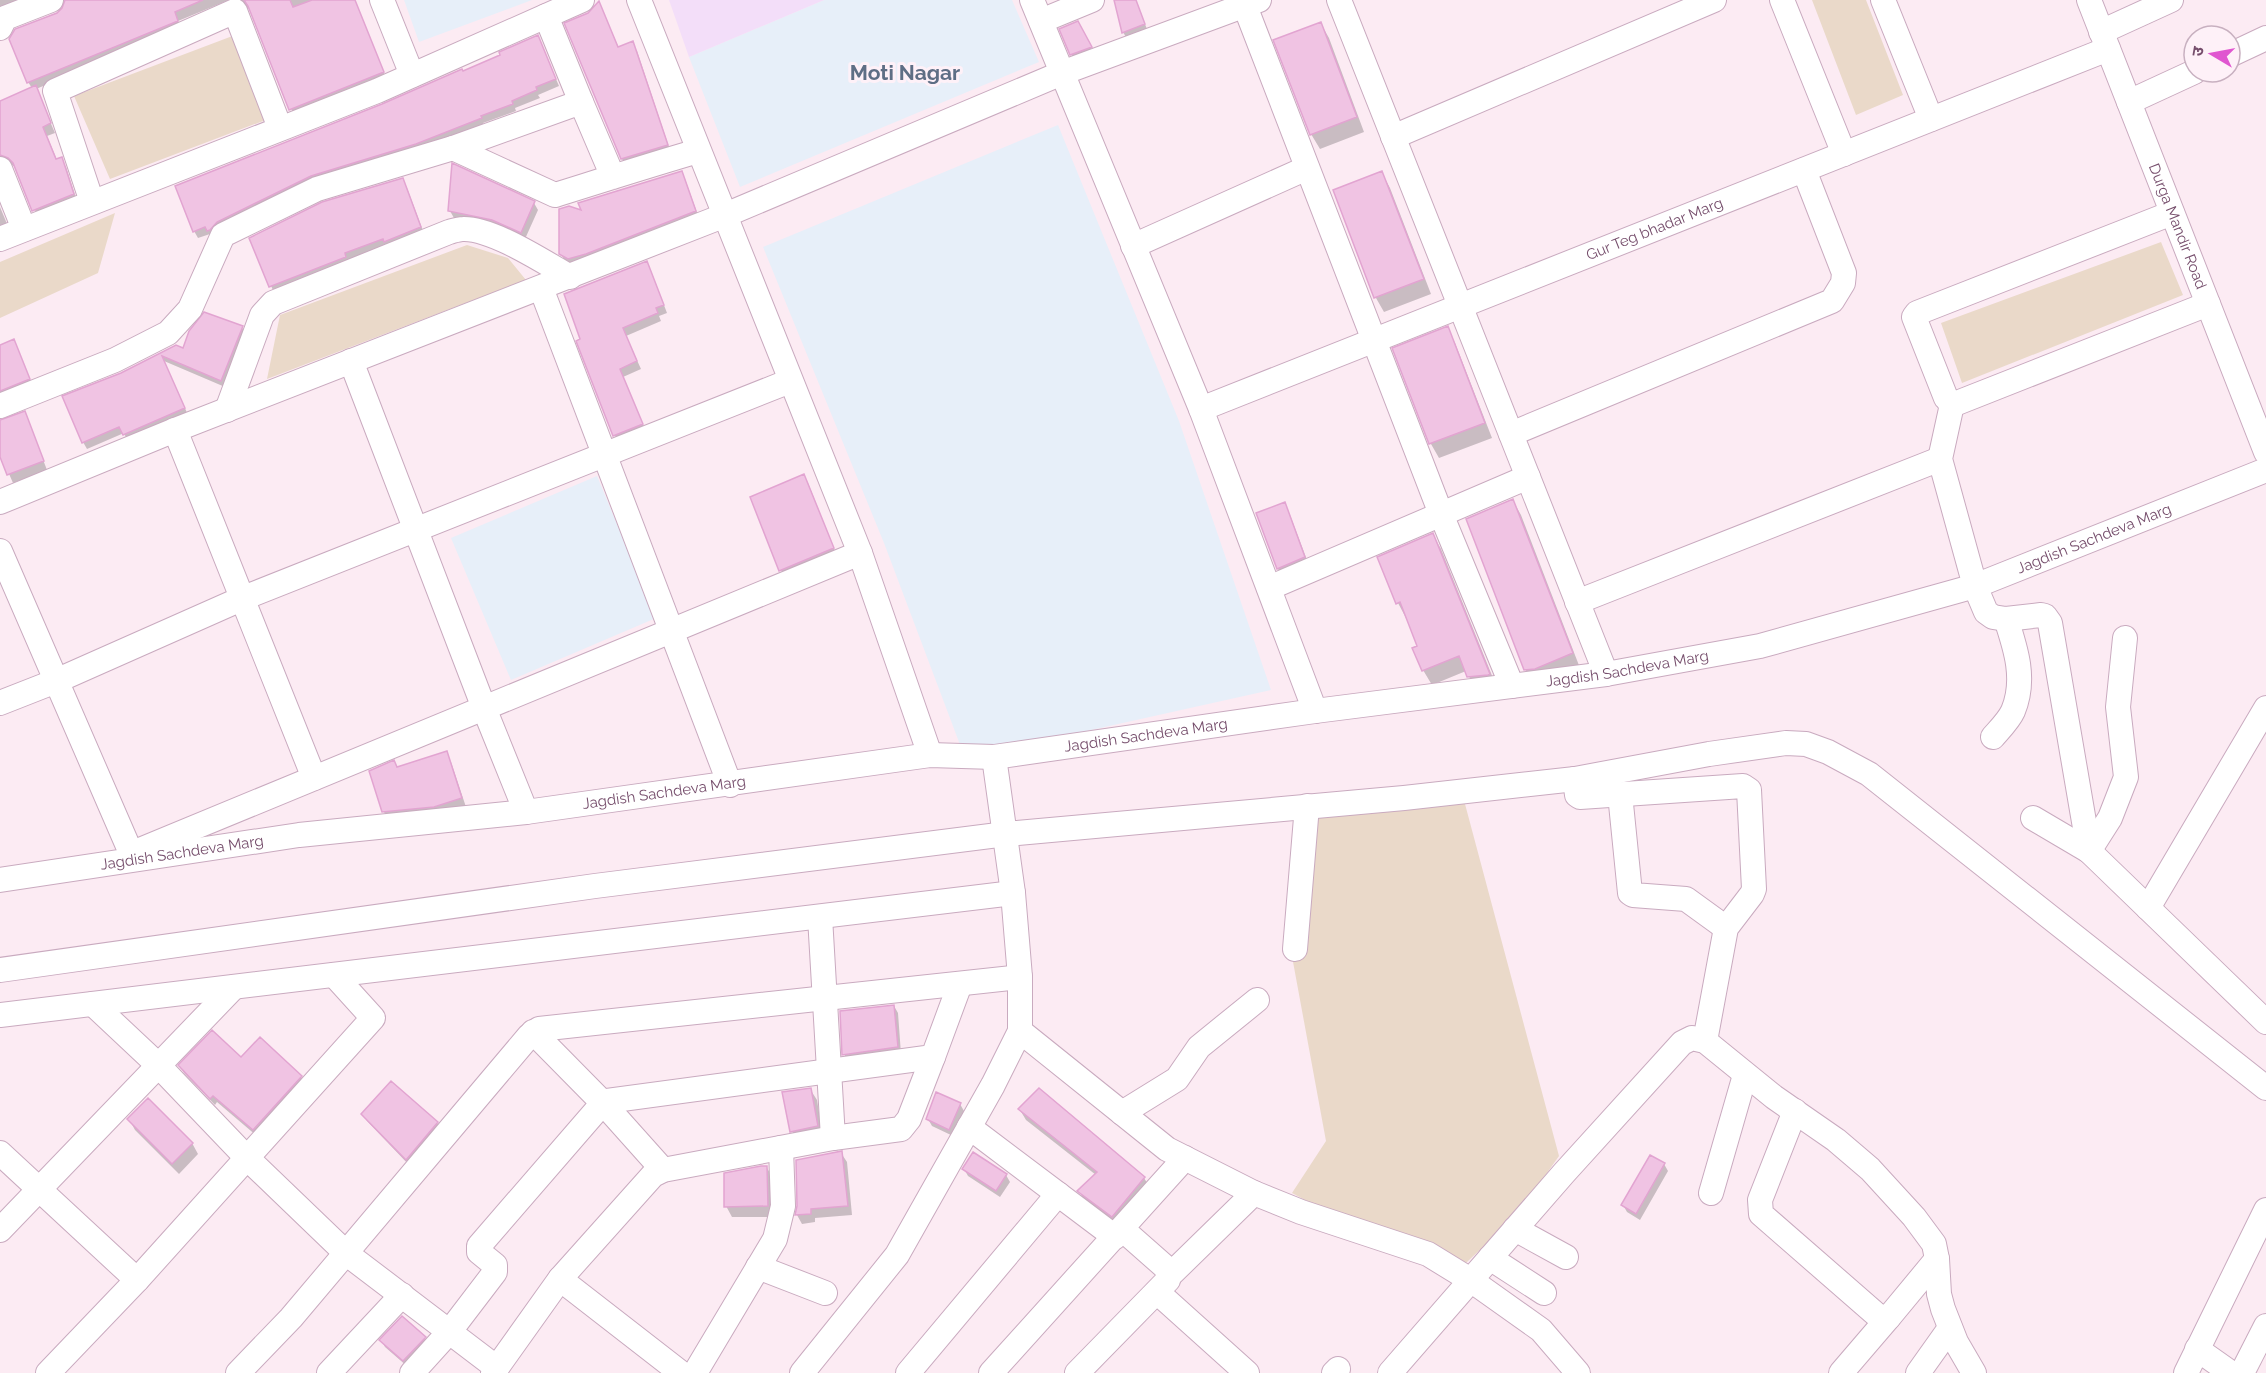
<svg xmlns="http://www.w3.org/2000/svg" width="2266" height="1373" viewBox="0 0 2266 1373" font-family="Raleway,'Noto Sans Devanagari',sans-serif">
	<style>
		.education { fill: #e7eff9 }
		.medical { fill: #f3def9 }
		.green { fill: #ead9c9 }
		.shadow { fill: #0003 }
		.building { fill: #f0c3e3; stroke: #e2a4d1; stroke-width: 1.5 }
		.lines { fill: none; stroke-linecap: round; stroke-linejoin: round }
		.street-casing { stroke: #c9aabf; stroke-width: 26 }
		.street { stroke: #fff; stroke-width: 24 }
		.labels { text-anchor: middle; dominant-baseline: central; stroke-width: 6; stroke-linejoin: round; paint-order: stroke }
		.street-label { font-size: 15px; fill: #764e6c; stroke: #fef1f8 }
		.district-label { font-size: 21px; font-weight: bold; fill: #5e6e85; stroke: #fef1f8 }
	</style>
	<rect width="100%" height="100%" fill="#fcebf3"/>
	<path class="education" d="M404,0H532L419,42Z
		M824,0H1012L1039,62L740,187L689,57Z
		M1058,125L1179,421L1271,690L965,758L884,543L763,247Z
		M597,476L656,618L511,680L451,538Z"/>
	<path class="medical" d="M669,0H824L689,57Z"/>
	<path class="green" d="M1812,0H1866L1903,95L1856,115Z
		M243,32L284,113L110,179L74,96Z
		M115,213L98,273L0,318V262Z
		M2161,242L2183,295L1962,383L1941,323Z
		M467,245L508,258L526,280L267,379L280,315Z
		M1465,804L1559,1156L1518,1214L1450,1278L1292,1193L1326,1141L1289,940L1307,805Z"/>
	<path class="shadow" d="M0,0H37L0,17Z
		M66,0H229L178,21L181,29L36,89L55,133L47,136L57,160L61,159L66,167L78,204L39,219L16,167L9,164L0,165V102L32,88L28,82L16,30L63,10Z
		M238,0H355L387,81L295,118L252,10L241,5Z
		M1115,0H1136L1148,32L1127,39L1123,32Z
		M599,4L619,48L632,43L637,51L671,153L627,167L622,159L566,24L589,14Z
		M1078,23L1094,54L1075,61L1071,54Z
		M1321,24L1329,38L1364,132L1320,149L1311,134Z
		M538,37L559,86L538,95L540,98L515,108L516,111L483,123L484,126L212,238L210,234L198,238L194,231L462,72L502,56Z
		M1382,173L1390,188L1431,294L1384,312L1376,298L1335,191Z
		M685,179L699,218L573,266L565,261L561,254L584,213Z
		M407,188L425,236L275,295L251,239Z
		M534,203L538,210L525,239L497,227L454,218L450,211Z
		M0,207L10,231L0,236Z
		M651,271L667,313L659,316L661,321L626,336L641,369L623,377L646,432L618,443L578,341Z
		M242,328L246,334L225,387L164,361L188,415L128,442L124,433L87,449L83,442L122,374L176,346L183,350Z
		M1447,328L1455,343L1492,438L1439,458L1431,444L1394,349Z
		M14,341L33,387L0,401V347Z
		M25,413L47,470L13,483L0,453V421Z
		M808,483L837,556L785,577L781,570Z
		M1513,501L1521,515L1580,668L1534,684L1525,669Z
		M1284,504L1290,515L1310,568L1284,579L1278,569L1258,514Z
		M1433,535L1441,549L1497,688L1477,691L1466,671L1432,685L1423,670L1419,646L1408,617L1406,618L1398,603Z
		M446,753L451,762L466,807L389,821L384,812L397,769Z
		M894,1006L898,1013L901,1054L848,1061L844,1054Z
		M241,1060L301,1077L305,1084L257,1136L217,1102L215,1105L184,1073L180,1066Z
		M810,1089L817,1100L823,1137L798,1142L792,1131Z
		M1039,1090L1144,1178L1151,1189L1119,1227L1085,1202L1079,1191L1096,1175L1026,1120L1020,1110Z
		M960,1104L964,1111L953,1136L932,1126L928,1119Z
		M363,1114L437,1123L441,1130L410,1166L367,1121Z
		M129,1119L192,1143L198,1154L179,1174L135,1130Z
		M841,1153L847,1162L852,1215L815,1218V1222L802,1224L797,1215Z
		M1664,1164L1668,1171L1640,1220L1627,1212L1623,1205Z
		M767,1168L773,1178L774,1217H732L726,1206Z
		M964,1169L1006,1175L1010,1182L1000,1197L968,1176Z
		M424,1338L428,1345L408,1367L385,1347L381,1340Z"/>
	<path class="building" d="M65,0H203L175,12L178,21L27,83L9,39L15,29L57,13L62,8Z
		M244,0H290L293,7L312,0H355L384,72L289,110L248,6Z
		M1114,0H1136L1145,24L1122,33Z
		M599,1L618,47L633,41L668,145L621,159L564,23L588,13Z
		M1078,21L1092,47L1070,55L1059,29Z
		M1321,22L1357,117L1310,135L1273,40Z
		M538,35L556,79L536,87L537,90L512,101L513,104L481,116L482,118L416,144L311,176L217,222L210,230L207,231L205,227L193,232L175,186L382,104L462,69L463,71L500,55L499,52Z
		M36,85L51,123L43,127L56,159L62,157L74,194L32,211L13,163L8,158L0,155V101Z
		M452,163L535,201L521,233L492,220L448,211Z
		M682,171L696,211L586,254L568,259L559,254V209L569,206L581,210L578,203Z
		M1382,171L1424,279L1374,298L1333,190Z
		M403,178L421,227L384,242L383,239L345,253L346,257L269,287L249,238L322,202Z
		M647,261L664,305L656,308L658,313L623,328L637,361L620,369L643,424L613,436L576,341L580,339L564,294Z
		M204,312L243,326L221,381L162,356L185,408L123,435L119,427L82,443L62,396L121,373L176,345L183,348L189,331Z
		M1448,326L1485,423L1429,444L1392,348Z
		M14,339L30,379L0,391V345Z
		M25,411L44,461L7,475L0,457V420Z
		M804,474L834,548L779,571L750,497Z
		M1513,499L1573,653L1535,669L1524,670L1466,519Z
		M1285,502L1305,557L1277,569L1256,513Z
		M1433,533L1490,674L1488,675L1467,677L1459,656L1422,671L1412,648L1417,646L1400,602L1396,604L1377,557Z
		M447,751L462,798L434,807L382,812L369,771L394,760L397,767Z
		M894,1005L898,1047L842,1055L840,1011Z
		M212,1030L241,1057L260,1037L302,1076L253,1130L213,1096L210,1099L178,1065Z
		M391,1081L438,1122L406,1160L361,1114Z
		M811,1088L818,1126L790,1132L782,1092Z
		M1039,1088L1145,1177L1112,1217L1077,1191L1097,1172L1018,1109Z
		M936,1092L961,1103L949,1130L926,1119Z
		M148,1098L193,1143L172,1164L127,1119Z
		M842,1151L848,1206L811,1209V1214L795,1215L797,1206L796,1160Z
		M973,1152L1007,1174L996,1191L962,1169Z
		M1650,1155L1665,1163L1636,1214L1621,1205Z
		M761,1166H767L768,1206L724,1207V1173Z
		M402,1316L426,1337L403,1361L379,1340Z"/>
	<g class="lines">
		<defs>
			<g id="street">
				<path d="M382,0L412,75"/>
				<path d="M639,0L860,553L930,755"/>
				<path d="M1032,0L1201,409L1315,711"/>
				<path d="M1339,0L1606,674"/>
				<path d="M1782,0L1844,154"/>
				<path d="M1883,0L1931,119"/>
				<path id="s1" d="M2089,0L2266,452"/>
				<path d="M1245,6L1441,514L1512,686"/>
				<path d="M546,16L581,102"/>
				<path d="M1041,21L1092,0"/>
				<path d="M0,28L5,18L51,0"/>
				<path d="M2101,32L2171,0"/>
				<path d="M2230,55L2266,38"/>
				<path d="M2129,102L2194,72"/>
				<path d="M1393,137L1714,0"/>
				<path d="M0,169L24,229"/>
				<path d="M613,177L581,102L453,148L555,195C603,180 650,165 698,151"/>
				<path d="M92,202L55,91L235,11L280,128"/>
				<path d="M2172,213L1917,313L1914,317L1946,398L1953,403H1957L2208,304"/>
				<path d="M0,239L377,91L582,0"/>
				<path d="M1133,246L1307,168"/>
				<path d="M541,288L730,785"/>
				<path d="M351,361L484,708L526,812"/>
				<path d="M1950,401L1951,409L1940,459L1975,586L1986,612L1993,617L2006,619L2041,615L2045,616L2050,623L2089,851L2266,1022"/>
				<path d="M0,406L115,360L168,333L190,309L223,235L317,189L453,148"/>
				<path id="s2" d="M1201,409L2108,49"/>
				<path d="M227,410L262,315L273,303L449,232C453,231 458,229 463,229C492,228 544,262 570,277"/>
				<path d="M175,430L314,778"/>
				<path d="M1511,434L1832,301L1843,283L1844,273L1804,170"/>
				<path d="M0,502L175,430L723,216L1062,73L1259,0"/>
				<path d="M0,551L131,853"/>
				<path d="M1269,588L1528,477"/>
				<path d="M1577,602L1940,459"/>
				<path d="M0,703L56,681L241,599L790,381"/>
				<path d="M1993,737C2000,729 2009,720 2013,711C2026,680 2016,649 2006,619"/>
				<path d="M1575,779L1577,795L1580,797L1743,786L1749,790L1754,889L1752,894L1726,928L1705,1041"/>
				<path d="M1620,794L1630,893L1633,895L1686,899L1726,928"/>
				<path d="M2033,818L2089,851L2110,818L2126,777L2118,707L2125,638"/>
				<path d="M135,852L860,553"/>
				<path id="s3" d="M0,880L299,835L526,812L930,755L994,757L1315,711L1606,674L1760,646L1975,586L2266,470"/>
				<path d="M2148,908L2266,708"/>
				<path d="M1295,949L1307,806"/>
				<path d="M0,970L595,886L1006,834L1404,798L1575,779L1709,754L1786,743L1806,744L1828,752L1869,774L2266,1088"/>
				<path d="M93,1004L158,1065L246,1157L347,1254L497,1368"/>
				<path d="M0,1015L1013,893"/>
				<path d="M1020,1031L1167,1149L1254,1193L1301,1212L1428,1254L1472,1281L1541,1330L1578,1373"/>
				<path d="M533,1032L604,1104L663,1170"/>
				<path d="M1795,1111L1760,1200L1761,1214L1878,1316L1889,1317L1937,1259"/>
				<path d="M1122,1113L1177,1079L1199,1047L1257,1000"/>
				<path d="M969,1127L1115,1237"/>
				<path d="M833,1138L901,1129L909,1119L933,1057"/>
				<path d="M0,1153L137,1280"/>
				<path d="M1711,1193L1745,1075"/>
				<path d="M1515,1229L1566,1257"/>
				<path d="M0,1230L234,987"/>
				<path d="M1490,1258L1544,1293"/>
				<path d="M758,1267L825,1293"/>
				<path d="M1169,1276L1254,1193"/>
				<path d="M560,1279L681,1373"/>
				<path d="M1157,1292L1247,1373"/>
				<path d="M2197,1349L2231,1373"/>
				<path d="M48,1373L137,1280L373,1018L334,975"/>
				<path d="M238,1373L291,1318L529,1036L539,1029L1020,977"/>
				<path d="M329,1373L402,1295"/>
				<path d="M412,1373L450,1331L495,1272V1265L479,1252V1246L595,1112L607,1101L933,1057L960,984"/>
				<path d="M493,1373L560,1279L653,1175L663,1170L833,1138L820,917"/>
				<path d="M695,1373L775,1239L783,1206L781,1148"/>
				<path d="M802,1373L897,1255L993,1085L1020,1031V977L1013,893L994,757"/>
				<path d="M908,1373L1058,1194"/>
				<path d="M991,1373L1185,1158"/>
				<path d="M1077,1373L1168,1280V1271L1164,1266L1122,1229"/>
				<path d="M1334,1373L1338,1369"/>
				<path d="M1390,1373L1564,1173L1682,1043L1692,1038L1705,1041L1774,1097L1836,1140L1870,1169L1914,1217L1934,1244L1937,1259L1939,1294L1943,1309L1956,1342L1974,1373"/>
				<path d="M1841,1373L1889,1317"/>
				<path d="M1918,1373L1950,1328"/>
				<path d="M2186,1373L2266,1210"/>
				<path d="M2242,1373L2266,1326"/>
			</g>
		</defs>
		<use href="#street" class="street-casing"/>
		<use href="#street" class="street"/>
	</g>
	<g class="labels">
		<g class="street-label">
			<text stroke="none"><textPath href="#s1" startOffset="243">Durga Mandir Road</textPath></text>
			<text stroke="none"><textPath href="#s2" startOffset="488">Gur Teg bhadar Marg</textPath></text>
			<text stroke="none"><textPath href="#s3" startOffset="2128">Jagdish Sachdeva Marg</textPath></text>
			<text stroke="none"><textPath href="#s3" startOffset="1642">Jagdish Sachdeva Marg</textPath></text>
			<text stroke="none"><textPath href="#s3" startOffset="1156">Jagdish Sachdeva Marg</textPath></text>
			<text stroke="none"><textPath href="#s3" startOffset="670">Jagdish Sachdeva Marg</textPath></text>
			<text stroke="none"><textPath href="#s3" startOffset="184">Jagdish Sachdeva Marg</textPath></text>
		</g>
		<g class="district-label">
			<text x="905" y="72">Moti Nagar</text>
		</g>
	</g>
	<g transform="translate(2212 54) rotate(280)"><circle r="28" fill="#fef1f8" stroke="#c8b0c0" stroke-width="1.5"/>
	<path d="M0-4.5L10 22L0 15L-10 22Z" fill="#e056d0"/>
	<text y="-9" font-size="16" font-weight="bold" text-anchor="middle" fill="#764e6c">उ</text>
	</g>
</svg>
